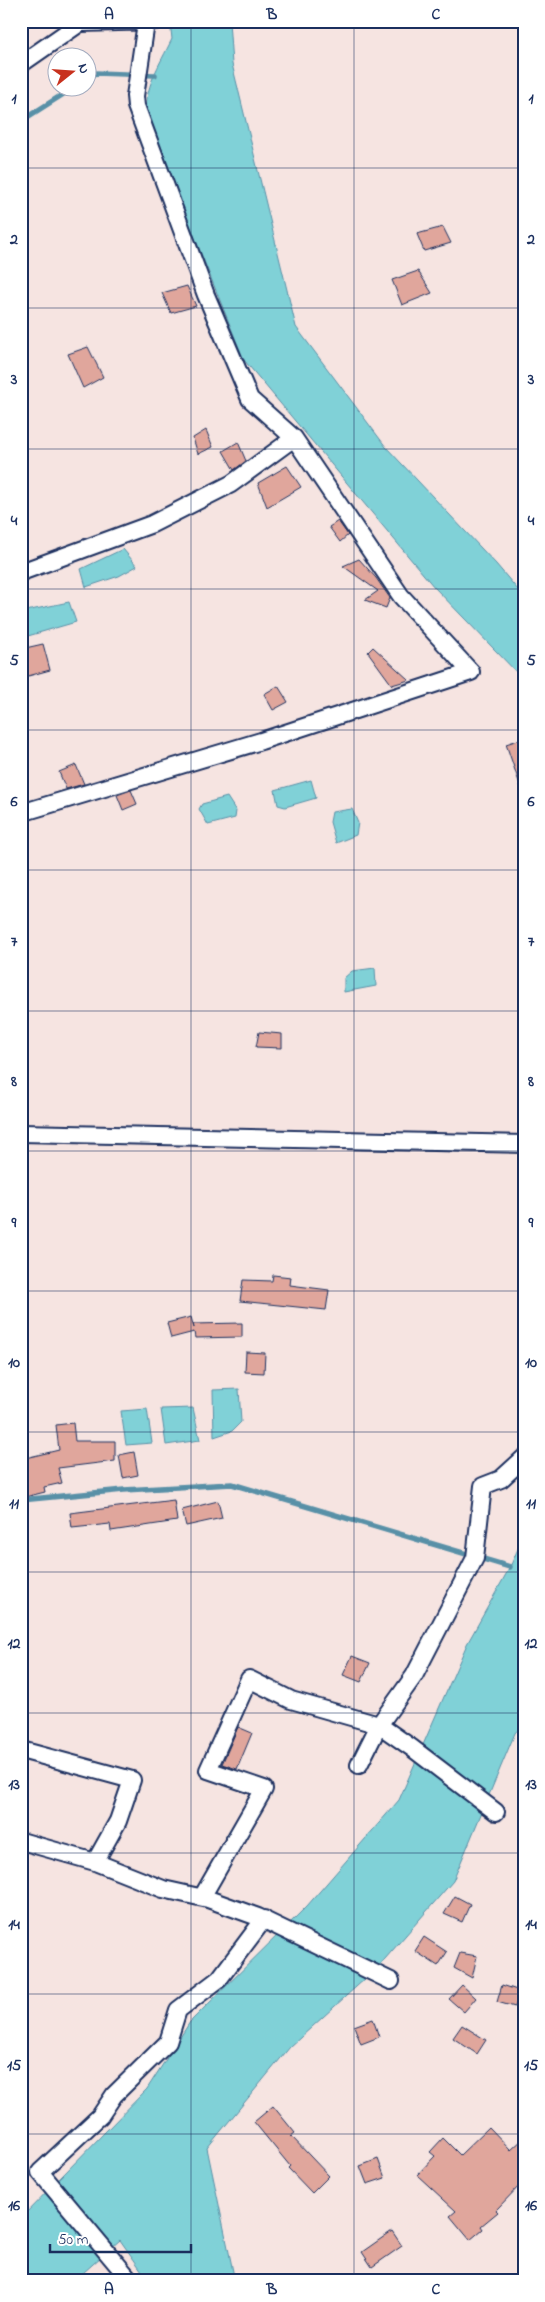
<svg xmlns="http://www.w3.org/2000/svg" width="545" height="2302" viewBox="0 0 545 2302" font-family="'Indie Flower',sans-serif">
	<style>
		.water { fill: #80d1d7; stroke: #5890a7 }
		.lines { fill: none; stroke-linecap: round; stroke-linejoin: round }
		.stream { stroke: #5890a7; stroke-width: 5.5 }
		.building { fill: #e0a69c; stroke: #1b2f5e }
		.minor-casing { stroke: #1b2f5e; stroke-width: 20 }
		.minor { stroke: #fff; stroke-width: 16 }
		.grid { fill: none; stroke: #1b2f5e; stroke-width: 1; stroke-opacity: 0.55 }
		.neatline { fill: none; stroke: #1b2f5e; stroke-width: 2 }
		.grid-label { font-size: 16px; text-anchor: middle; font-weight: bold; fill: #1b2f5e }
	</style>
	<rect width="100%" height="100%" fill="#f6e4e1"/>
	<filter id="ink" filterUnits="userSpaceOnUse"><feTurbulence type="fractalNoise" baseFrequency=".02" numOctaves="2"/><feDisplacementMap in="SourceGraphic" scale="10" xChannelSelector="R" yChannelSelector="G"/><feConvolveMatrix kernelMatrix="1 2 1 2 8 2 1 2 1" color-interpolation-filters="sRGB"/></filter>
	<g filter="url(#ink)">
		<path class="water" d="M166,21H229L232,64L296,327L386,447L496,564L524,597V680L434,587L244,360L146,117C144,87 159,66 172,39L171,30Z
			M123,549L137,566L119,576L86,587L81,569Z
			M69,602L76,622L21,638V612Z
			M311,780L316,798L285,807L278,805L275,790Z
			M227,797L236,811L235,818L208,825L199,809L202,804Z
			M352,809L358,823L356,835L336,843L330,822L332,812Z
			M375,968L376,986L344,992V978L352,971Z
			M239,1389L241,1422L232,1431L214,1437L213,1390Z
			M193,1408L200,1440L166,1445L161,1409Z
			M147,1409L152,1443L126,1445L121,1411Z
			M524,1535V1723L515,1733L453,1881L378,1967L290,2047L207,2148L235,2281H149L120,2240L74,2281H21V2218L147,2089L190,2022L307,1906L399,1800L467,1644L510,1567Z"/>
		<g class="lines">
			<path class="stream" d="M88,78L95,73L155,75
				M21,121L73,88
				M21,1500L124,1490L232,1484L510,1567"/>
		</g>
		<path class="building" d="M443,227L451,243L424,251L417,234Z
			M418,271L432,293L402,305L392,280Z
			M187,286L196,306L171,313L162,293Z
			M88,347L103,377L83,388L68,354Z
			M206,430L213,447L198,454L193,438Z
			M238,442L246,461L234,470L223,451Z
			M287,466L301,487L267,507L258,483Z
			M338,521L348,535L340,542L329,527Z
			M359,559L376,578L390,598L386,608L365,600L378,591L343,566Z
			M43,644L50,670L21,678V649Z
			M373,647L409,680L392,685L368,652Z
			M278,686L288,702L273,710L264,694Z
			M524,738V788H521L506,744Z
			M76,765L84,784L66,789L59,772Z
			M131,790L137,804L123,810L117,795Z
			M259,1032L282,1034V1048L256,1047Z
			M273,1275L291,1277L290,1285L329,1290L326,1310L240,1301L243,1280L272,1281Z
			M191,1317L194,1328L193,1324L242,1323V1337L195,1338L194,1332L171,1338L167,1323Z
			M246,1352L265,1353L264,1373L245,1372Z
			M73,1423L75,1441H115V1461L58,1468L62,1483L44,1487L45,1492L21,1498V1459L59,1450L56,1425Z
			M134,1452L138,1475L123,1478L119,1455Z
			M174,1500L177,1521L111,1531L110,1524L72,1528L70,1513Z
			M218,1501L222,1518L186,1526L182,1510Z
			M352,1656L370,1663L361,1682L343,1675Z
			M238,1727L252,1733L237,1769L222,1764Z
			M455,1896L470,1904L462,1922L444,1914Z
			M424,1937L447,1952L438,1966L415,1951Z
			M460,1953L477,1956L472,1978L454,1968Z
			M462,1985L476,1998L464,2012L449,1999Z
			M502,1985L520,1991L515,2007L497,2002Z
			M373,2019L379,2037L361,2044L354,2026Z
			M462,2025L486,2040L477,2054L453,2038Z
			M273,2106L295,2133L291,2136L329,2176L312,2193L288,2168L290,2166L254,2122Z
			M489,2127L511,2150L524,2138V2181L496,2210L498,2212L481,2226L483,2229L470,2240L450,2216L456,2211L417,2175L435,2156L430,2152L443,2138L460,2155Z
			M378,2159L385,2178L367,2184L360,2166Z
			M392,2231L402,2246L372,2267L362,2252Z"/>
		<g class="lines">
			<defs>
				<path id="minor" d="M21,64L80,23L155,21
					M21,572L152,524L231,484L294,438
					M21,813L261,741L471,672L401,596L294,438L250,399L206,295L136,106L135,96L146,23
					M21,1133L524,1144
					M21,1750L132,1780L118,1821L95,1862
					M359,1765L379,1725L414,1676L475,1558L483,1486L501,1479L524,1458
					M21,1841L95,1862L163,1889L208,1899L258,1917L391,1981
					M202,1897L264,1789L208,1770L249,1679L291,1700L379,1725L412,1748L496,1812
					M131,2281L40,2172L100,2116L114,2095L168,2042L178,2010L219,1979L264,1919"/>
			</defs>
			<use href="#minor" class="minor-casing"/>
			<use href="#minor" class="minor"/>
		</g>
	</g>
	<path class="grid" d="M191,21V2281M354,21V2281M21,168H524M21,308H524M21,449H524M21,589H524M21,730H524M21,870H524M21,1011H524M21,1151H524M21,1291H524M21,1432H524M21,1572H524M21,1713H524M21,1853H524M21,1994H524M21,2134H524"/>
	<rect width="545" height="2302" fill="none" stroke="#fff" stroke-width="55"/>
	<g transform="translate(72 72) rotate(73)"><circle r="24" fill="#ffffff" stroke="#a4acbf"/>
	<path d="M0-4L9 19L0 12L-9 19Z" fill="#c8321e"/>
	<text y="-8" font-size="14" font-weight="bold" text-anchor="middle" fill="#1b2f5e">N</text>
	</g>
	<path d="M50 2244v8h141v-8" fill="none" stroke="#1b2f5e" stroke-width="2.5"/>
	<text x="58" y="2244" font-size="15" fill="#1b2f5e" stroke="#ffffff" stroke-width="4" paint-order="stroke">50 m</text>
	<rect x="28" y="28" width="490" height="2246" class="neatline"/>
	<g class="grid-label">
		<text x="109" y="19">A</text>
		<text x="272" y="19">B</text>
		<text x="436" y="19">C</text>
		<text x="14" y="103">1</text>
		<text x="531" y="103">1</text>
		<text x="14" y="244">2</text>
		<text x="531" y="244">2</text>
		<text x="14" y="384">3</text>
		<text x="531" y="384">3</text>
		<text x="14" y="525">4</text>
		<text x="531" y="525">4</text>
		<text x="14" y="665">5</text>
		<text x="531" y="665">5</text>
		<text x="14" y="806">6</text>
		<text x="531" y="806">6</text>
		<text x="14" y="946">7</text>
		<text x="531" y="946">7</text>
		<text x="14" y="1086">8</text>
		<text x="531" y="1086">8</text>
		<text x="14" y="1227">9</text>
		<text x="531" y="1227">9</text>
		<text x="14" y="1367">10</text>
		<text x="531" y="1367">10</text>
		<text x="14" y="1508">11</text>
		<text x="531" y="1508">11</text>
		<text x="14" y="1648">12</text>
		<text x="531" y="1648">12</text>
		<text x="14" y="1789">13</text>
		<text x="531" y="1789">13</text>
		<text x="14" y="1929">14</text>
		<text x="531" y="1929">14</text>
		<text x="14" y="2070">15</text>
		<text x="531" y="2070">15</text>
		<text x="14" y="2210">16</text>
		<text x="531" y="2210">16</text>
		<text x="109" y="2294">A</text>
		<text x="272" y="2294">B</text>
		<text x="436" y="2294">C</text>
	</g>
</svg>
